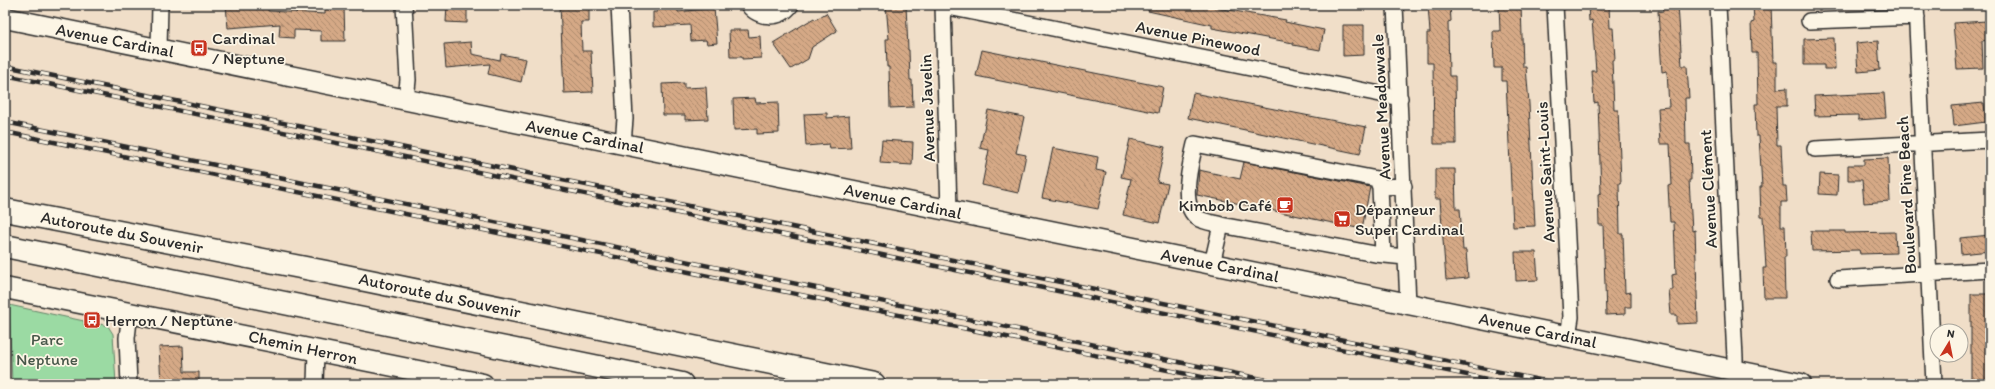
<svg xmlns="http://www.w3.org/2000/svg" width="1995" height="389" viewBox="0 0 1995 389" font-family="Itim,sans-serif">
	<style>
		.green { fill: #9bdaa3; stroke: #638267 }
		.building { fill: url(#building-back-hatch); stroke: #2b2b2b }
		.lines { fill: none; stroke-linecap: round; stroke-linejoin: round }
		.minor-casing { stroke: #2b2b2b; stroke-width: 18 }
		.major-casing { stroke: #2b2b2b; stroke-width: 23 }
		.highway-casing { stroke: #2b2b2b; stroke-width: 25 }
		.minor { stroke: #fcf5e5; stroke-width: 15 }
		.major { stroke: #fcf5e5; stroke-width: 20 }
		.highway { stroke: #fcf5e5; stroke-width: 22 }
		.rail-casing { stroke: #2b2b2b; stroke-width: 4.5 }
		.rail { stroke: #fcf5e5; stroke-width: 3; stroke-dasharray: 9; stroke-linecap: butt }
		.labels { text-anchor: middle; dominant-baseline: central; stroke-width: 3.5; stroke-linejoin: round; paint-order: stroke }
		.poi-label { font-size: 17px; fill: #2b2b2b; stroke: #fcf5e5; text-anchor: start }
		.street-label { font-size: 17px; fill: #2b2b2b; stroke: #fcf5e5 }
		.park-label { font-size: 17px; fill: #475749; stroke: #fcf5e5 }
	</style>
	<defs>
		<pattern id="building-back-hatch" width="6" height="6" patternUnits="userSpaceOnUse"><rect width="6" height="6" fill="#d5a986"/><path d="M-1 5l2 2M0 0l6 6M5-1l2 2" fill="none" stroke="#ad8a6e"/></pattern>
	</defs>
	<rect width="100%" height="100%" fill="#f0dec8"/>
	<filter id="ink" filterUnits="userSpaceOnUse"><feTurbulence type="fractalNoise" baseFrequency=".025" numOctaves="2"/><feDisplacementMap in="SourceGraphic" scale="8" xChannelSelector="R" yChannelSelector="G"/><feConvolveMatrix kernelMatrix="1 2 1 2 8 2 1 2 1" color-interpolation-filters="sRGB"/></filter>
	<g filter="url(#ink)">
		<path class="green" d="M9,305L84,321V325L91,327L92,322L108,326L113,334L116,384H12Z"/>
		<path class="building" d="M226,5H268V11L325,14V8L344,7L345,41H321V31L294,30V38L279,37L280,24L228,28Z
			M447,5H467V23L446,22Z
			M560,5H589V22H581L582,51H591L593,92L564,93Z
			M886,5H906L908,50H909L910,80H912L913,107L890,108L889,67H887L886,39H889Z
			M1149,5H1200L1286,20L1285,22L1324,30L1320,50L1293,45V43L1212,28V25L1148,11Z
			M1428,5H1450L1451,21L1448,22L1449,76H1455L1456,144H1434L1433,63H1427V33H1430Z
			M1499,5H1521L1523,67H1526L1529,104L1535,226L1513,227L1506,81H1502V68H1494L1493,31H1500Z
			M1588,5H1609L1610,28H1613L1615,59L1612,60L1614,110H1618L1621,182L1619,183L1620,234H1623L1625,293L1631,292V307H1625V314L1606,315L1603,225H1599L1598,194L1601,193L1598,102L1594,103L1592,71H1596L1592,20L1589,21Z
			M1662,5H1678L1682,66H1687L1689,98H1685L1686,144H1690L1691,180H1689L1692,231L1695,230L1698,323L1677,324V315H1671L1669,290H1673L1672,275L1676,274L1674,222H1670L1668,186L1672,185L1670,144H1660L1658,108L1669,107L1667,71L1662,72L1658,11L1663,12Z
			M1753,5H1771L1773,62H1777V89L1787,88V106H1776L1777,145H1781L1783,186H1786L1787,202H1781V226H1785L1786,257H1784L1785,298H1764L1763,268H1766L1763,217H1761L1760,187H1762L1759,136H1756L1755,104H1758L1757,53H1752L1751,23L1754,22Z
			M678,8V12L714,8L717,43L707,44L706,40L691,41L690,25L653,27V12H657V9Z
			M826,13L837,31L812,47L808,59L791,69L773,43L814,18L815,20Z
			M1987,21L1989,40L1982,41L1983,68L1957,69L1953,23Z
			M1343,25H1364V55L1343,56Z
			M729,30H748L749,37L760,36L761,58L742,59V57H730Z
			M1834,38L1835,69H1824V65H1804V39Z
			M1878,41L1880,70L1858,72L1856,43Z
			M471,42L472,54L500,60L501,54L526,59L521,82L488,74L490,64L446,68L444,44Z
			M982,50L1163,87L1158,113L976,76Z
			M684,83V88L706,87L708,119L685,120V115H663L662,84Z
			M1193,93L1366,127L1360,154L1188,118Z
			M1884,93L1886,118L1858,120V115L1815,116L1814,96Z
			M755,98L756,103L778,102L779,133L757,134V129L734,130L733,99Z
			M1984,103L1986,122L1954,126L1952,106Z
			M988,110L1024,117L1016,153L1026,155L1018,193L982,185L989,150L980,148Z
			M827,113V118L849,116L851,148L830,149L829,144L806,146L804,114Z
			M1130,139L1165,147L1157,182L1168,184L1159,223L1123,215L1131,179L1121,177Z
			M882,140L913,142L912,165L880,163Z
			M1053,148L1098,157L1096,170L1106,172L1098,209L1042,198Z
			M1888,158L1890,201L1864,203L1862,180H1848V165H1864V159Z
			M1244,162L1370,187L1362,229L1197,195L1199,170L1240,179Z
			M1435,169H1455L1456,209H1460L1463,250H1466L1468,278L1446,280L1440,199H1435Z
			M1820,174L1838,175L1837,195L1819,194Z
			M1811,231H1845V233L1895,232L1896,253L1860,254L1859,250L1812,251Z
			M1990,235V251L1961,254L1960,238Z
			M1515,252H1536L1538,280L1516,281Z
			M1971,294H1990V380H1971Z
			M183,346L184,372H199V384H161L159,347Z"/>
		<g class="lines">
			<defs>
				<path id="minor" d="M404,5L408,80L406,99
					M619,5L625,119L623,143
					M748,5C759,19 780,20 791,5
					M943,5L949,210
					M1395,5L1408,304
					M1555,5L1571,317L1568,336
					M1718,5L1735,358V384
					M1916,5L1934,384
					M943,6L1400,98
					M1809,21L1917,17
					M159,49L160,5
					M1815,149L1990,140
					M1221,225C1214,223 1206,222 1199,219C1178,207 1191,163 1195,144L1377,179L1380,187
					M1383,255L1380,187L1404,186
					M1212,264L1221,225L1375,254L1405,257
					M1838,279L1990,270
					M129,384L127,338L130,312
					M315,384L316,350"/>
				<path id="major" d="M5,18L1801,384
					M5,288L483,384"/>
				<path id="highway" d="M5,210L326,272L874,384
					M5,246L682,384"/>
			</defs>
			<use href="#minor" class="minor-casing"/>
			<use href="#major" class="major-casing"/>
			<use href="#highway" class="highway-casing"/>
			<use href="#minor" class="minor"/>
			<use href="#major" class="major"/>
			<use href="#highway" class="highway"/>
			<defs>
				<path id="rail" d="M5,66L1559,384
					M5,75L1511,384
					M5,122L1286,384
					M5,132L1236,384"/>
			</defs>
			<use href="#rail" class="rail-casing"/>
			<use href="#rail" class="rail"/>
		</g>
	</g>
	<defs>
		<symbol id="bus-square" viewBox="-11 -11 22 22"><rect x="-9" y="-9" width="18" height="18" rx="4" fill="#c8321e" stroke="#fcf5e5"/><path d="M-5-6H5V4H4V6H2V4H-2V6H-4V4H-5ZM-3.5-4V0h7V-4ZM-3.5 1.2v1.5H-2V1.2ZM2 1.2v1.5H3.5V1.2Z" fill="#fff"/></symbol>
		<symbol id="cafe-square" viewBox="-11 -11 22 22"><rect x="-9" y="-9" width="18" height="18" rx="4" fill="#c8321e" stroke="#fcf5e5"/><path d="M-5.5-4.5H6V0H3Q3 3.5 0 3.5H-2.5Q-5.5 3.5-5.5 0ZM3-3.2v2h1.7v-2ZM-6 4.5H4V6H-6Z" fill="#fff"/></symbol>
		<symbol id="supermarket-square" viewBox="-11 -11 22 22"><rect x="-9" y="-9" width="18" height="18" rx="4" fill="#c8321e" stroke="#fcf5e5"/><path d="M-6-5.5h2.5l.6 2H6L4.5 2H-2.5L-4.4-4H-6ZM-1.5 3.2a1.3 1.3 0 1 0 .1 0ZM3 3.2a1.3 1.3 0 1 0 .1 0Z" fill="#fff"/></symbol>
	</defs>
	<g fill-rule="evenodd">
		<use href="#bus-square" x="189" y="38" width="20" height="20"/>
		<use href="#cafe-square" x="1275" y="195" width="20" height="20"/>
		<use href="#supermarket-square" x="1332" y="209" width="20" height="20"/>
		<use href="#bus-square" x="82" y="310" width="20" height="20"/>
	</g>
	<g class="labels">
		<g class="poi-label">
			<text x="212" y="38">Cardinal<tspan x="212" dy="20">/ Neptune</tspan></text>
			<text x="1272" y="205" text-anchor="end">Kimbob Café</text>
			<text x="1355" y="209">Dépanneur<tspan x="1355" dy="20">Super Cardinal</tspan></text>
			<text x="105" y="320">Herron / Neptune</text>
		</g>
		<g class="street-label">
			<text transform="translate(1198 38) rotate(11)">Avenue Pinewood</text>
			<text transform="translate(115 40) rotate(11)">Avenue Cardinal</text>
			<text transform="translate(1381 107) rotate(-93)">Avenue Meadowvale</text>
			<text transform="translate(927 108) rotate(-92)">Avenue Javelin</text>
			<text transform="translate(585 136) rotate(11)">Avenue Cardinal</text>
			<text transform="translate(1545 172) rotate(-93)">Avenue Saint-Louis</text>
			<text transform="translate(1708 189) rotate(-93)">Avenue Clément</text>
			<text transform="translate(1906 195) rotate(-93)">Boulevard Pine Beach</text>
			<text transform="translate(903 201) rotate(12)">Avenue Cardinal</text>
			<text transform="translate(122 232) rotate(11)">Autoroute du Souvenir</text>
			<text transform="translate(1220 265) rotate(11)">Avenue Cardinal</text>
			<text transform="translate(440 295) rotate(12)">Autoroute du Souvenir</text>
			<text transform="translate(1538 330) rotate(12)">Avenue Cardinal</text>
			<text transform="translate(303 347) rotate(12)">Chemin Herron</text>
		</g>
		<g class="park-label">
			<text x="47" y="339">Parc<tspan x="47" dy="20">Neptune</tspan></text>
		</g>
	</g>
	<rect width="1995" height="389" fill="none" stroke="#fcf5e5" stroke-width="20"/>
	<rect x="10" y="10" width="1975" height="369" fill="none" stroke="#2b2b2b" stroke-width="1.5" filter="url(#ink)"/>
	<g transform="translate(1949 343) rotate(10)"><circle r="19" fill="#fcf5e5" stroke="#a8a49b"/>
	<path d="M0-3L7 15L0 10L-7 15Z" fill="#c8321e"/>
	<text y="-6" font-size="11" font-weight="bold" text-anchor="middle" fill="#2b2b2b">N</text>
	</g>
</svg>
